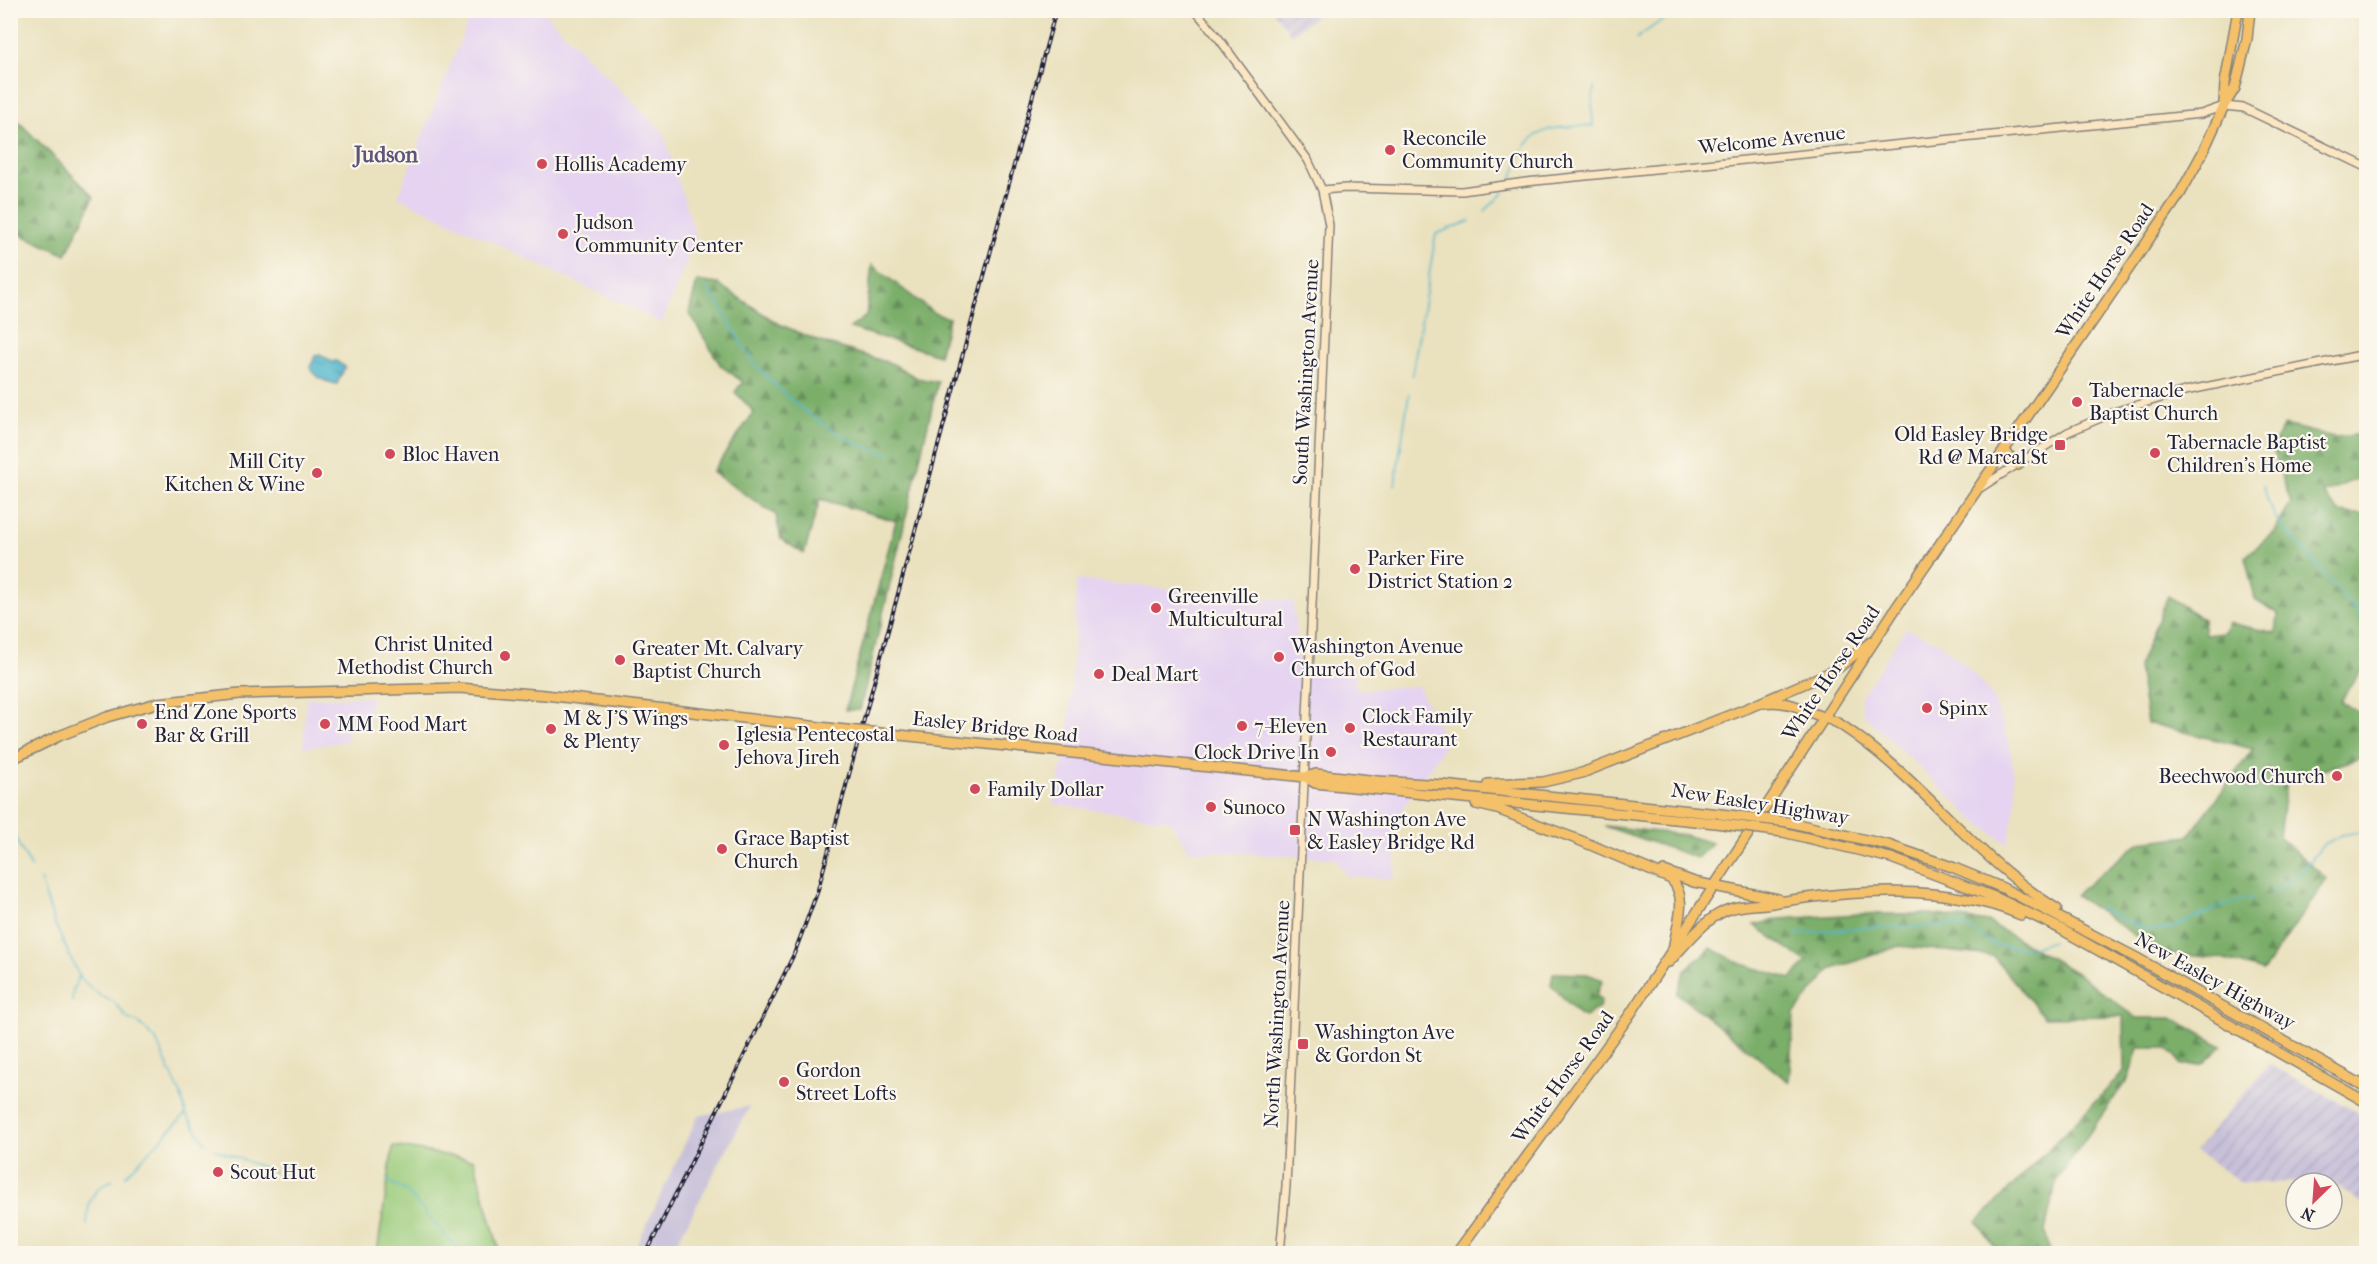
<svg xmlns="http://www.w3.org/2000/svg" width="2377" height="1264" viewBox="0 0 2377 1264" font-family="'IM FELL French Canon',serif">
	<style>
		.built { fill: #e5d3f1 }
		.industrial { fill: url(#industrial-furrows) }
		.railway { fill: #c7c0d9 }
		.forest { fill: url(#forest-firs); stroke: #4e6852; stroke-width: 1.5 }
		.park { fill: #99ca79; stroke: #5e765a; stroke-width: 1.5 }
		.water { fill: url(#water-ripples); stroke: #386c84; stroke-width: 1.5 }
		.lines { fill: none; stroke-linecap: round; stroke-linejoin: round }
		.stream { stroke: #4db5cc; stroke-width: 1.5 }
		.secondary-casing { stroke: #86827c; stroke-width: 10 }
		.highway-casing { stroke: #86827c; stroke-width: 12 }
		.secondary { stroke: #fbe6c3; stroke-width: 7 }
		.highway { stroke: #f4c16a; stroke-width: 9 }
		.rail-casing { stroke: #22223b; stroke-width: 4 }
		.rail { stroke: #fbf7ec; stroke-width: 1.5; stroke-dasharray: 4.5; stroke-linecap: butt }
		.highway-bridge-casing { stroke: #86827c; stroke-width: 12; stroke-linecap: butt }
		.highway-bridge { stroke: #f4c16a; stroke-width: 9 }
		.poi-dot { fill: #d1495b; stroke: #fbf7ec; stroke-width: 2 }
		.labels { text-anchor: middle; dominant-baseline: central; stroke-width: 4.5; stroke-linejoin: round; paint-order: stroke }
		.poi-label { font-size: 20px; fill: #22223b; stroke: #fbf7ec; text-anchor: start }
		.street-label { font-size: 20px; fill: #22223b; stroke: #fbf7ec }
		.quarter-label { font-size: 22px; font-weight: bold; fill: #5f5578; stroke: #fbf7ec }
	</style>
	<defs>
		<pattern id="industrial-furrows" width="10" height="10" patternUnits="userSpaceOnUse" patternTransform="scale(1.5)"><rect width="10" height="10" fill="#c7c0d9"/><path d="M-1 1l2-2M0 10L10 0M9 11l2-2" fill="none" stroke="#aba5bb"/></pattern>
		<pattern id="forest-firs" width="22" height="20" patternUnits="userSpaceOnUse" patternTransform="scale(1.5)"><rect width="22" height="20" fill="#7aae69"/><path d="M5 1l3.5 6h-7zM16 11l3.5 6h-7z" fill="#648d58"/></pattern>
		<pattern id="water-ripples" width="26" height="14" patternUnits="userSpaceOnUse" patternTransform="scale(1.5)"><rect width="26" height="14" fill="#4db5cc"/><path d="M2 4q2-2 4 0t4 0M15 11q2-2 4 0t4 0" fill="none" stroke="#4093a7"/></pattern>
	</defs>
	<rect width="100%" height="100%" fill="#fbf7ec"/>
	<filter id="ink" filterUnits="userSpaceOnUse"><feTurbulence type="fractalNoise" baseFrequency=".0167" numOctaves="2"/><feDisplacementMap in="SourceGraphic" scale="12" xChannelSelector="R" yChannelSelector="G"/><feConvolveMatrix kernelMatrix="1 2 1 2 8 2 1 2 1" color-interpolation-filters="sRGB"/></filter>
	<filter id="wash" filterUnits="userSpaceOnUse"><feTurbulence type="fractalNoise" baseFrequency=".008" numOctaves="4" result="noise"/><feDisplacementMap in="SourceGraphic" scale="24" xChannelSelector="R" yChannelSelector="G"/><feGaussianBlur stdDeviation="1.35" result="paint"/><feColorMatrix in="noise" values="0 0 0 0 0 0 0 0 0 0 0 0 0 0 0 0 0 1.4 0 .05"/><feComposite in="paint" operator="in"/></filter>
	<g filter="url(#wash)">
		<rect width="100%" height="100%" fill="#eae1be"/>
		<path class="built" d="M490,11H542L663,132L696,237L662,323L398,197L469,19Z
			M1077,580L1293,601L1300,667L1355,668L1356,690L1418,686L1447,742L1401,811L1393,879L1347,876L1335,858L1190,851L1169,820L1053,804L1068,742Z
			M1906,628L1940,643L1969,669L1993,697L2009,741L2014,776L2016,800L2008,844L1977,822L1864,715L1860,699Z
			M371,697L369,722L348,723L347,741L303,748L306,698Z"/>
		<path class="industrial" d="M1273,11H1322L1291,35Z
			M2269,1064L2366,1117V1206L2331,1182L2242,1183L2195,1151Z"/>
		<path class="railway" d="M750,1106L671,1253H633L698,1116Z"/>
		<path class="forest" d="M10,113L94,197L66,255L11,230Z
			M872,265L934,313L949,318L939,355L850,328L866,316Z
			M697,281L718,284L777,323L818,341L893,364L917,378L938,382L860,710H845L896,521L820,499L804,554L781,539L776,515L712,472L754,412L735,392L743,382L721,366L689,313Z
			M2284,425L2334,437L2366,434V475L2323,493L2339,512L2366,515V612L2363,620L2366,630V666L2353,681L2341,701L2359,713L2366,704V772L2361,758L2286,781L2279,837L2327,879L2263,971L2219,958L2161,953L2075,895L2139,842L2189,836L2253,749L2147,723L2138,667L2168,596L2203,619L2205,635L2223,633L2229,623L2276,633L2278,614L2255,599L2245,557L2274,532L2291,503L2272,448Z
			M1604,826L1685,835L1712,843L1697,858Z
			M1860,914H1930L1988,922L2078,974L2137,1018H2172L2222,1046L2203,1064L2182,1065L2168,1048H2138L2129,1077L2057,1179L2045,1231L2050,1253H1999L1977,1222L2124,1072L2123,1016L2044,1017L1993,956L1899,946L1830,970L1794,1014L1789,1082L1677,993L1685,970L1711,948L1739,963L1791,979L1807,962L1754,925L1779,919Z
			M1553,973L1587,974L1603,980L1596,995L1601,1001L1599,1007L1585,1017L1580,1015L1551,985Z"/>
		<path class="park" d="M393,1146L474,1160L500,1253H377Z"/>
		<path class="water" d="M320,354L332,362L336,361L345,367L337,384C327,382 313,377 310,367L316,355Z"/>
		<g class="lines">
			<path class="stream" d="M1636,39C1654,25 1670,13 1692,10
				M1512,177C1518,169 1517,159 1522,151C1537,125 1566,126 1593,126L1592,108L1594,87
				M1485,211L1504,192
				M706,288C724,306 732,330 746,351C775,393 839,444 890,454
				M1412,375L1436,234L1470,221
				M1395,485L1409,394
				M2264,486L2268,502L2277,520L2366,622
				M10,821L19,846L32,868
				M40,879L54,922L80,978L99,995L114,1002L128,1019L139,1023L156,1040L181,1095L186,1114L205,1143
				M2271,894L2302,871L2323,845L2341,835L2366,831
				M2098,908L2146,929H2170L2226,904L2253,898
				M1795,934L1866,927H1915L1956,925L1970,929L1994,945L2032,948L2053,941
				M72,1002L73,990L79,975
				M215,1149L274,1172
				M125,1176L185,1115
				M386,1180L405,1190L462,1254
				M87,1225C88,1203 89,1192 110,1181H113"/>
		</g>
	</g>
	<g filter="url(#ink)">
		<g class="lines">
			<defs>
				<path id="secondary" d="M1195,10L1220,40L1308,160L1322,190L1329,225L1286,1186L1280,1254
					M1322,190L1346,188L1462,191L1526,182L2201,114L2224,106L2244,108L2366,167
					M1980,488L2068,432L2117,411L2185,391L2366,354"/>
				<path id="highway" d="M2224,103L2225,83L2238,10
					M2004,450L2018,465
					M1763,703C1781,700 1795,705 1812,713C1821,717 1832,719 1841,725C1890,757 1929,800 1971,840C1998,866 2026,890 2057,909
					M880,733L1305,777L1316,774L1378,781L1443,785L1720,814
					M10,760L59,736L107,717L157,703L240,694L459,688L545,695L846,730
					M1305,777L1315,783L1333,785L1715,823
					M1488,784L1543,782L1582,773L1748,708L1824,675L1838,668L1872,641
					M1476,804L1497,809L1579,840L1671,879C1688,897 1678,922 1674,944
					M1788,822L1888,845L1952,867L2003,888L2135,957L2366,1087
					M1783,832L1891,858L1997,898L2059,928L2366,1102
					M1664,871L1694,882L1778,899
					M1669,962C1683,947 1702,923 1719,914C1735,904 1754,906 1772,903C1852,890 1945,883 2021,915
					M1456,1254L1629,1016L1898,605L2180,194L2202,154L2224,106L2235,88L2247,39L2250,10"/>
			</defs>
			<use href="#secondary" class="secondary-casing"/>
			<use href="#highway" class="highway-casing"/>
			<use href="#secondary" class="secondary"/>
			<use href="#highway" class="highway"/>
			<defs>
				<path id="rail" d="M646,1254L778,987L794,954L817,893L1056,10"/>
			</defs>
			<use href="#rail" class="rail-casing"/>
			<use href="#rail" class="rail"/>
			<defs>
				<path id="highway-bridge" d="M846,730L880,733
					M1720,814L1788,822
					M1715,823L1783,832"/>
			</defs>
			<use href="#highway-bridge" class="highway-bridge-casing"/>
			<use href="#highway-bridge" class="highway-bridge"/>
		</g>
	</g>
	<g class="poi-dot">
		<circle cx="1390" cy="150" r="6"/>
		<circle cx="542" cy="164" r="6"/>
		<circle cx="563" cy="234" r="6"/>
		<circle cx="2077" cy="402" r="6"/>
		<rect x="2054" y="439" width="12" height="12" rx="3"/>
		<circle cx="2155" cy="453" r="6"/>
		<circle cx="390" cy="454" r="6"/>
		<circle cx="317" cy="473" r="6"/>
		<circle cx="1355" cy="569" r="6"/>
		<circle cx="1156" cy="608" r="6"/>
		<circle cx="505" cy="656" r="6"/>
		<circle cx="1279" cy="657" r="6"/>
		<circle cx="620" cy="660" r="6"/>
		<circle cx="1099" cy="674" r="6"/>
		<circle cx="1927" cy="708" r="6"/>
		<circle cx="142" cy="724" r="6"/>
		<circle cx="325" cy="724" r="6"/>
		<circle cx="1242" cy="726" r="6"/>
		<circle cx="1350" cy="728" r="6"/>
		<circle cx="551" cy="729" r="6"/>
		<circle cx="724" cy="745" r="6"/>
		<circle cx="1331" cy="752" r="6"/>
		<circle cx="2337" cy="776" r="6"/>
		<circle cx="975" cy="789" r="6"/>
		<circle cx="1211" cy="807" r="6"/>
		<rect x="1289" y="824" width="12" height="12" rx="3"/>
		<circle cx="722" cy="849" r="6"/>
		<rect x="1297" y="1038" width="12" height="12" rx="3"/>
		<circle cx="784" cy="1082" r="6"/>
		<circle cx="218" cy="1172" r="6"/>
	</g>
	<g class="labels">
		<g class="poi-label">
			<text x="1402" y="138">Reconcile<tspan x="1402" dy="23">Community Church</tspan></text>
			<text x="554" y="164">Hollis Academy</text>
			<text x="575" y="222">Judson<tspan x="575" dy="23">Community Center</tspan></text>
			<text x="2089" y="390">Tabernacle<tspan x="2089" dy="23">Baptist Church</tspan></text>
			<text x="2048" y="434" text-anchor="end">Old Easley Bridge<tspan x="2048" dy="23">Rd @ Marcal St</tspan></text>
			<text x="2167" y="442">Tabernacle Baptist<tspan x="2167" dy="23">Children's Home</tspan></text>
			<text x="402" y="454">Bloc Haven</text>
			<text x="305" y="461" text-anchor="end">Mill City<tspan x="305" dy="23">Kitchen &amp; Wine</tspan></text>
			<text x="1367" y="558">Parker Fire<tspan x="1367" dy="23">District Station 2</tspan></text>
			<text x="1168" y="596">Greenville<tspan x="1168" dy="23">Multicultural</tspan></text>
			<text x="493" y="644" text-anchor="end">Christ United<tspan x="493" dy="23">Methodist Church</tspan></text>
			<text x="1291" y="646">Washington Avenue<tspan x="1291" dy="23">Church of God</tspan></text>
			<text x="632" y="648">Greater Mt. Calvary<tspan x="632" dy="23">Baptist Church</tspan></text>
			<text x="1111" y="674">Deal Mart</text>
			<text x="1939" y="708">Spinx</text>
			<text x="154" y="712">End Zone Sports<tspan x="154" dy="23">Bar &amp; Grill</tspan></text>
			<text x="1362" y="716">Clock Family<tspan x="1362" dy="23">Restaurant</tspan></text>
			<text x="563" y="718">M &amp; J'S Wings<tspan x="563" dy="23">&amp; Plenty</tspan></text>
			<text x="337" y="724">MM Food Mart</text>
			<text x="1254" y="726">7-Eleven</text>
			<text x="736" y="734">Iglesia Pentecostal<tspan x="736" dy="23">Jehova Jireh</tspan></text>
			<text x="1319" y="752" text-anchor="end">Clock Drive In</text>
			<text x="2325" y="776" text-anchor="end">Beechwood Church</text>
			<text x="987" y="789">Family Dollar</text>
			<text x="1223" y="807">Sunoco</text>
			<text x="1307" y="819">N Washington Ave<tspan x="1307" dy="23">&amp; Easley Bridge Rd</tspan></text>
			<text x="734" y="838">Grace Baptist<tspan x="734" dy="23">Church</tspan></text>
			<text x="1315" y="1032">Washington Ave<tspan x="1315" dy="23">&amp; Gordon St</tspan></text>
			<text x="796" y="1070">Gordon<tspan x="796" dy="23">Street Lofts</tspan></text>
			<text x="230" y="1172">Scout Hut</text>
		</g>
		<g class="street-label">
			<text transform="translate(1772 140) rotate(-6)">Welcome Avenue</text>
			<text transform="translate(2105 271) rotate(-56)">White Horse Road</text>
			<text transform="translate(1306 372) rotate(-87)">South Washington Avenue</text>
			<text transform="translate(1831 673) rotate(-56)">White Horse Road</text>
			<text transform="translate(995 727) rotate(6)">Easley Bridge Road</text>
			<text transform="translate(1760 804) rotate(9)">New Easley Highway</text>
			<text transform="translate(2215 981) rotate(29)">New Easley Highway</text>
			<text transform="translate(1277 1014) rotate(-87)">North Washington Avenue</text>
			<text transform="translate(1563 1077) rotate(-54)">White Horse Road</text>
		</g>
		<g class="quarter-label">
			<text x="386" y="155">Judson</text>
		</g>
	</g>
	<rect width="2377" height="1264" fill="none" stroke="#fbf7ec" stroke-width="36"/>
	<g transform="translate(2314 1201) rotate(205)"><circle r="28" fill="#fbf7ec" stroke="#a4a2a5" stroke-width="1.5"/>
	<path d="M0-4.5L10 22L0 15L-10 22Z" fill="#d1495b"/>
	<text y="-9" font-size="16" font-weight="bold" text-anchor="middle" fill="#22223b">N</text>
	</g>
</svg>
